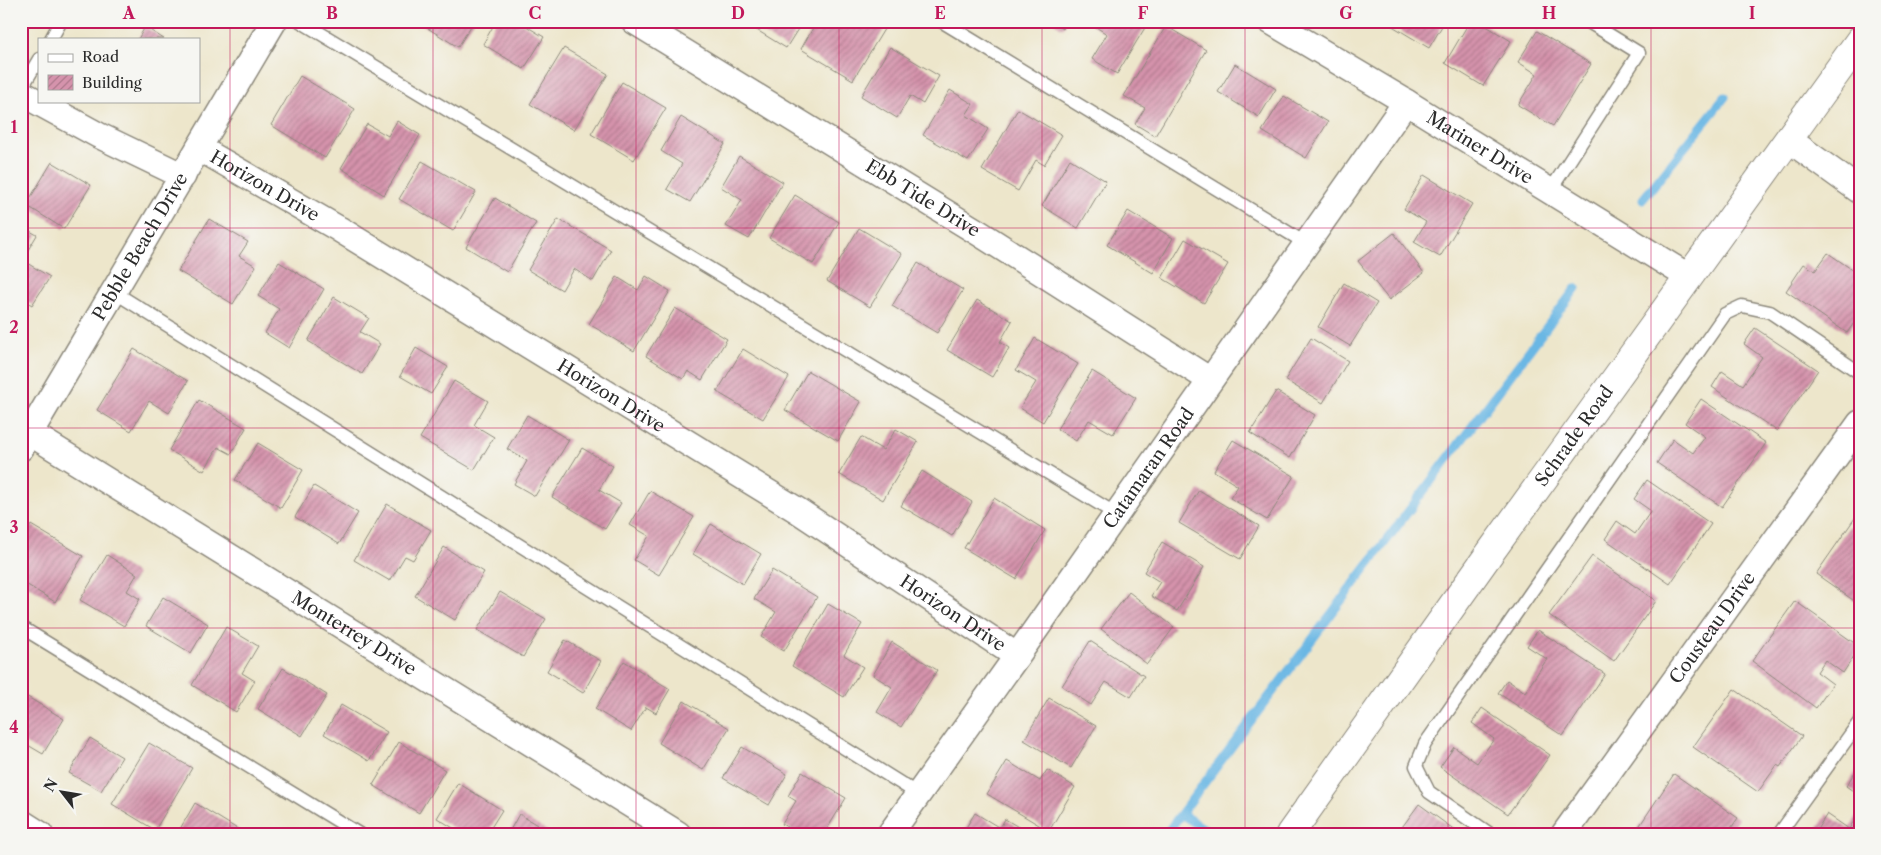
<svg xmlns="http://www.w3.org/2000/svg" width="1881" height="855" viewBox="0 0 1881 855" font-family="'Libre Caslon Text',serif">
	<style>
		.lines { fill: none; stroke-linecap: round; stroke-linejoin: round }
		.stream { stroke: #6ab7e4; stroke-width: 9 }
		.building { fill: url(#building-hatch) }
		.service-casing { stroke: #8c887b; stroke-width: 15 }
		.minor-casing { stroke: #8c887b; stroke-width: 28 }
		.tertiary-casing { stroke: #8c887b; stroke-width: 30 }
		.service { stroke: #fff; stroke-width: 12 }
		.minor { stroke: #fff; stroke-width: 25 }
		.tertiary { stroke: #fff; stroke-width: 28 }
		.grid { fill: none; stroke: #c2185b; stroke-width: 1; stroke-opacity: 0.55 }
		.labels { text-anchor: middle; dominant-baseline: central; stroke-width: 4; stroke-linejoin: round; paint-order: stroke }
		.street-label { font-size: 18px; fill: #2b2b2b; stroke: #f6f6f2 }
		.neatline { fill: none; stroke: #c2185b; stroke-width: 2 }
		.grid-label { font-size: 16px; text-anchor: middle; font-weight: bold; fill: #c2185b }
	</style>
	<defs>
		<pattern id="building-hatch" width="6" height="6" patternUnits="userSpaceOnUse" patternTransform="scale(1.25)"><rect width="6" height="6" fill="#d593ac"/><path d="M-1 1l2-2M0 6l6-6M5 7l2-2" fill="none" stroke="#ad788c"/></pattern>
	</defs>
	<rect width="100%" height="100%" fill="#f6f6f2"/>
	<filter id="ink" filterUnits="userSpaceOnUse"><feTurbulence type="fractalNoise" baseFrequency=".02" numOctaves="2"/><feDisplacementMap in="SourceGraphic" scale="10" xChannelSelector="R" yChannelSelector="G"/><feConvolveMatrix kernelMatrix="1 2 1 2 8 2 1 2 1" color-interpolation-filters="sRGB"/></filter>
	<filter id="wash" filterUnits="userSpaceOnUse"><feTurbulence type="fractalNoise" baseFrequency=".0096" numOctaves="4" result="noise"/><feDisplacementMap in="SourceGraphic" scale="20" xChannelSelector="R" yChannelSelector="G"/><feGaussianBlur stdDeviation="1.12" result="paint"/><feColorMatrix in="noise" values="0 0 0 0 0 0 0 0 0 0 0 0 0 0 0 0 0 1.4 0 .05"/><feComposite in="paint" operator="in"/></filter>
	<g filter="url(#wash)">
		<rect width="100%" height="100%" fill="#ede6cb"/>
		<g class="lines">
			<path class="stream" d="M1643,199L1725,97
				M1181,814L1208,831
				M1166,834L1576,288"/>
		</g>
		<g id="blocks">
			<path class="building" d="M416,21H474L458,47Z
				M496,21H518L544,37L524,69L483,44Z
				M742,21H803L786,48Z
				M817,21H878L886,26L853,80L801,49Z
				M1051,21H1067L1063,29Z
				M1086,21H1149L1117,74L1092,59L1107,34Z
				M1384,21H1445L1429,48Z
				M1470,21H1478L1511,41L1483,86L1445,63Z
				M1166,26L1206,50L1155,136L1135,124L1145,108L1124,96Z
				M145,27L164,39H138Z
				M1537,31L1591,64L1553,126L1518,105L1537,74L1518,62Z
				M890,47L939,76L923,104L910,96L897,118L861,96Z
				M564,48L608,74L574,130L530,104Z
				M1235,64L1276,89L1259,117L1218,92Z
				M300,76L355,109L325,158L271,125Z
				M622,82L666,108L634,160L591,134Z
				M950,90L973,104L966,115L988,129L968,161L923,135Z
				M1284,96L1328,122L1306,158L1262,131Z
				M1018,109L1062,135L1044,165L1036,160L1018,191L982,170Z
				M681,117L725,144L690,202L667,189L682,164L661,151Z
				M397,121L420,135L384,195L341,168L367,124L388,136Z
				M739,156L783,182L749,239L726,226L742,200L721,187Z
				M1070,159L1106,181L1078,228L1042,206Z
				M422,161L476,192L453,231L399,199Z
				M52,162L91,185L64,229L26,205Z
				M1424,175L1472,204L1440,257L1414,242L1426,222L1404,209Z
				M795,195L839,222L813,264L769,238Z
				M495,198L536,223L507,272L466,247Z
				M1128,211L1173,238L1153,273L1107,245Z
				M209,219L248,242L239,256L256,266L233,304L178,271Z
				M558,219L611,250L593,281L574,269L562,290L528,270Z
				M21,226L37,235L22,260L50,277L32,305L21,298Z
				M859,228L902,254L870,307L827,281Z
				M1394,233L1424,273L1389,300L1358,261Z
				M1185,239L1228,264L1204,303L1162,278Z
				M1828,253L1860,275V314L1847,333L1786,291L1804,264L1815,271Z
				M279,262L324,289L289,348L265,333L279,309L258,296Z
				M918,263L963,290L937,333L892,306Z
				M646,276L670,291L634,351L589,324L617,277L638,290Z
				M1344,283L1377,303L1350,346L1318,327Z
				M334,297L369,318L360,332L380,344L362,374L308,341Z
				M977,300L1012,321L1000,342L1009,348L992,377L947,350Z
				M675,308L727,339L702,380L688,371L683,379L646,356Z
				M1755,328L1818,370L1777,431L1712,387L1722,371L1743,385L1762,357L1744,344Z
				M1035,338L1078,364L1043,422L1020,408L1036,382L1016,370Z
				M1311,338L1348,361L1323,403L1285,380Z
				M416,348L448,367L431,394L400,376Z
				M134,349L188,381L169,413L149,401L131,431L97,410Z
				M743,349L789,377L763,419L717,392Z
				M808,371L861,402L838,441L785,410Z
				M1092,371L1136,398L1113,434L1089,420L1076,441L1057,429Z
				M454,381L488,401L474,425L494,437L474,470L420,438Z
				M1276,391L1315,415L1290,458L1250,433Z
				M1701,399L1766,443L1722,507L1657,463L1673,439L1693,453L1705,437L1685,423Z
				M199,400L246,428L231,454L218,447L204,471L169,450Z
				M527,415L569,440L535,496L514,484L527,461L507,449Z
				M896,429L918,442L883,500L839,474L861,437L883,450Z
				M1233,440L1294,476L1267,520L1230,498L1238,486L1214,471Z
				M258,443L303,470L281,508L235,480Z
				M582,448L613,466L599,490L621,503L605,529L552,497Z
				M922,471L972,502L952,536L901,506Z
				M1647,480L1711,524L1670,584L1605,539L1617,521L1635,534L1651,511L1634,499Z
				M314,486L358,513L339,544L295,517Z
				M1199,490L1259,526L1240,559L1179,523Z
				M650,491L694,517L659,575L634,560L649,536L630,525Z
				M994,498L1045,530L1016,579L964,548Z
				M387,504L431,530L413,560L405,556L390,581L354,560Z
				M1857,515L1860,517V605L1816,574Z
				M711,524L761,554L743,584L693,554Z
				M31,525L83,556L55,602L21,581V541Z
				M1162,542L1204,567L1177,611L1151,596L1160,582L1144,572Z
				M444,547L484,572L455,620L415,596Z
				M107,555L137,574L127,591L140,599L124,626L80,600Z
				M1592,556L1656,601L1614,661L1549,615Z
				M772,570L817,597L784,651L761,637L776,612L754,599Z
				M500,592L546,619L523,657L477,630Z
				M1129,592L1174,627L1147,664L1101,629Z
				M163,597L208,624L191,653L146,626Z
				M1795,601L1860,647L1843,673L1825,660L1817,672L1833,684L1816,708L1752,661Z
				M828,604L862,624L844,655L863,667L844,697L792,666Z
				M226,627L258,646L242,673L255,681L236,712L192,685Z
				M1538,630L1605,674L1563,736L1498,693L1507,680L1525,692L1547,659L1527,646Z
				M565,640L601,661L583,693L547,671Z
				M1090,641L1144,676L1131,697L1106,682L1091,705L1062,686Z
				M892,642L937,670L901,727L877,712L892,687L873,675Z
				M624,661L670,689L656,713L646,707L631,731L595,709Z
				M283,668L327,695L302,736L258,709Z
				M1734,689L1802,736L1780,767L1777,765L1758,792L1693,747Z
				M21,693L64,719L43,754L21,741Z
				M1049,698L1096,726L1071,768L1024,740Z
				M684,701L729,728L703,770L659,743Z
				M341,705L387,732L369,761L324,734Z
				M1482,708L1550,755L1508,814L1440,767L1454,747L1477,763L1494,739L1472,723Z
				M90,738L122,757L101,791L69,773Z
				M399,742L445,770L419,813L373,785Z
				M149,743L192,768L155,830L112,804Z
				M742,747L787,774L769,805L723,778Z
				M1007,761L1040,781L1047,770L1075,787L1049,831L987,794Z
				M1857,769L1860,771V796L1846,786Z
				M802,772L846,798L824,834H798L782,824L796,801L788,796Z
				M1674,774L1738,818L1727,834H1634Z
				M458,783L502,810L487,834H463L437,818Z
				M195,803L239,830L237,834H177Z
				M1419,804L1460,834H1397Z
				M1860,811V834H1820L1816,831L1827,814L1849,829Z
				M975,813L1000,828L1005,819L1030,834H962Z
				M519,814L552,834H508Z"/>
		</g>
	</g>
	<g filter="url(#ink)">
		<use href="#blocks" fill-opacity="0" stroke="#8c887b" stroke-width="1"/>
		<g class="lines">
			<defs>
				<path id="service" d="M300,21L1116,514
					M941,21L1307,244
					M51,39L61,21
					M21,89L39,59
					M1550,191L1639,53L1587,21
					M114,292L918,794
					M21,627L359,834
					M1490,834L1429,792L1416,766L1425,744L1725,314L1742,306L1770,312L1860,373
					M1779,834L1860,721"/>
				<g id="minor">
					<path id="s1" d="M634,21L979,233L1210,380"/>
					<path id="s2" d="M1270,21L1406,102L1689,277"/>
					<path d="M21,93L98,135L183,176"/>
					<path d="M1788,139L1860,191"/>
					<path id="s3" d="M199,148L339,229L797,510L1017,656"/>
					<path id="s4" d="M30,433L678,834"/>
					<path id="s5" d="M21,448L274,21"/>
					<path d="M21,822L40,834"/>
					<path id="s6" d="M890,834L1017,656L1406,102"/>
					<path id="s7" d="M1564,834L1860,423"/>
				</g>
				<g id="tertiary">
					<path id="s8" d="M1290,834L1487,557L1860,40"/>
				</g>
			</defs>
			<use href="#service" class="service-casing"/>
			<use href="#minor" class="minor-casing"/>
			<use href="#tertiary" class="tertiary-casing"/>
			<use href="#service" class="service"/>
			<use href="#minor" class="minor"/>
			<use href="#tertiary" class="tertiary"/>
		</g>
	</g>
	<path class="grid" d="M230,21V834M433,21V834M636,21V834M839,21V834M1042,21V834M1245,21V834M1448,21V834M1651,21V834M21,228H1860M21,428H1860M21,628H1860"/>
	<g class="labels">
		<g class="street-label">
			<text stroke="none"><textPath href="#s2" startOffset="245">Mariner Drive</textPath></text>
			<text stroke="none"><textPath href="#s3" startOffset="76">Horizon Drive</textPath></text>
			<text stroke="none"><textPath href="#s1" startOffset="339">Ebb Tide Drive</textPath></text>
			<text stroke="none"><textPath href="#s5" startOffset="234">Pebble Beach Drive</textPath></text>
			<text stroke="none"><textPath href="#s3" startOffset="481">Horizon Drive</textPath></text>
			<text stroke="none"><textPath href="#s8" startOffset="489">Schrade Road</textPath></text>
			<text stroke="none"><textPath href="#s6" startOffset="448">Catamaran Road</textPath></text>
			<text stroke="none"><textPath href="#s3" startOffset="886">Horizon Drive</textPath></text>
			<text stroke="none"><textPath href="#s7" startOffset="254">Cousteau Drive</textPath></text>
			<text stroke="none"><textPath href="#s4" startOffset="381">Monterrey Drive</textPath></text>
		</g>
	</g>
	<rect width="1881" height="855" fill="none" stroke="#f6f6f2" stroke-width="55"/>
	<rect x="38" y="38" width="162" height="65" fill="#f6f6f2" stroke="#a5a5a2"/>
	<rect x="48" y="54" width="25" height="8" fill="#ffffff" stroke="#a5a5a2"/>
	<text x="82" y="62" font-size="15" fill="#2b2b2b">Road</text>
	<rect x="48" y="75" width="25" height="15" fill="url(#building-hatch)" stroke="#a5a5a2"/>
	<text x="82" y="88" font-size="15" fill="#2b2b2b">Building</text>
	<g transform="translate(62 792) rotate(301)" stroke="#f6f6f2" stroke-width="4" paint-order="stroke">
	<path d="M0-4L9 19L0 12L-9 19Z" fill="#2b2b2b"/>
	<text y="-8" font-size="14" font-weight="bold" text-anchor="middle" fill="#2b2b2b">N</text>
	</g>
	<rect x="28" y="28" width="1826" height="800" class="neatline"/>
	<g class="grid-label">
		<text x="129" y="19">A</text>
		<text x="332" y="19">B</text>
		<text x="535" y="19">C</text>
		<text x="738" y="19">D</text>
		<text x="940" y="19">E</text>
		<text x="1143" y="19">F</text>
		<text x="1346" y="19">G</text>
		<text x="1549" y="19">H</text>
		<text x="1752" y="19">I</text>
		<text x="14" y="133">1</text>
		<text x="14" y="333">2</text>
		<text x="14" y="533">3</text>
		<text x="14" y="733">4</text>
	</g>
</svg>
